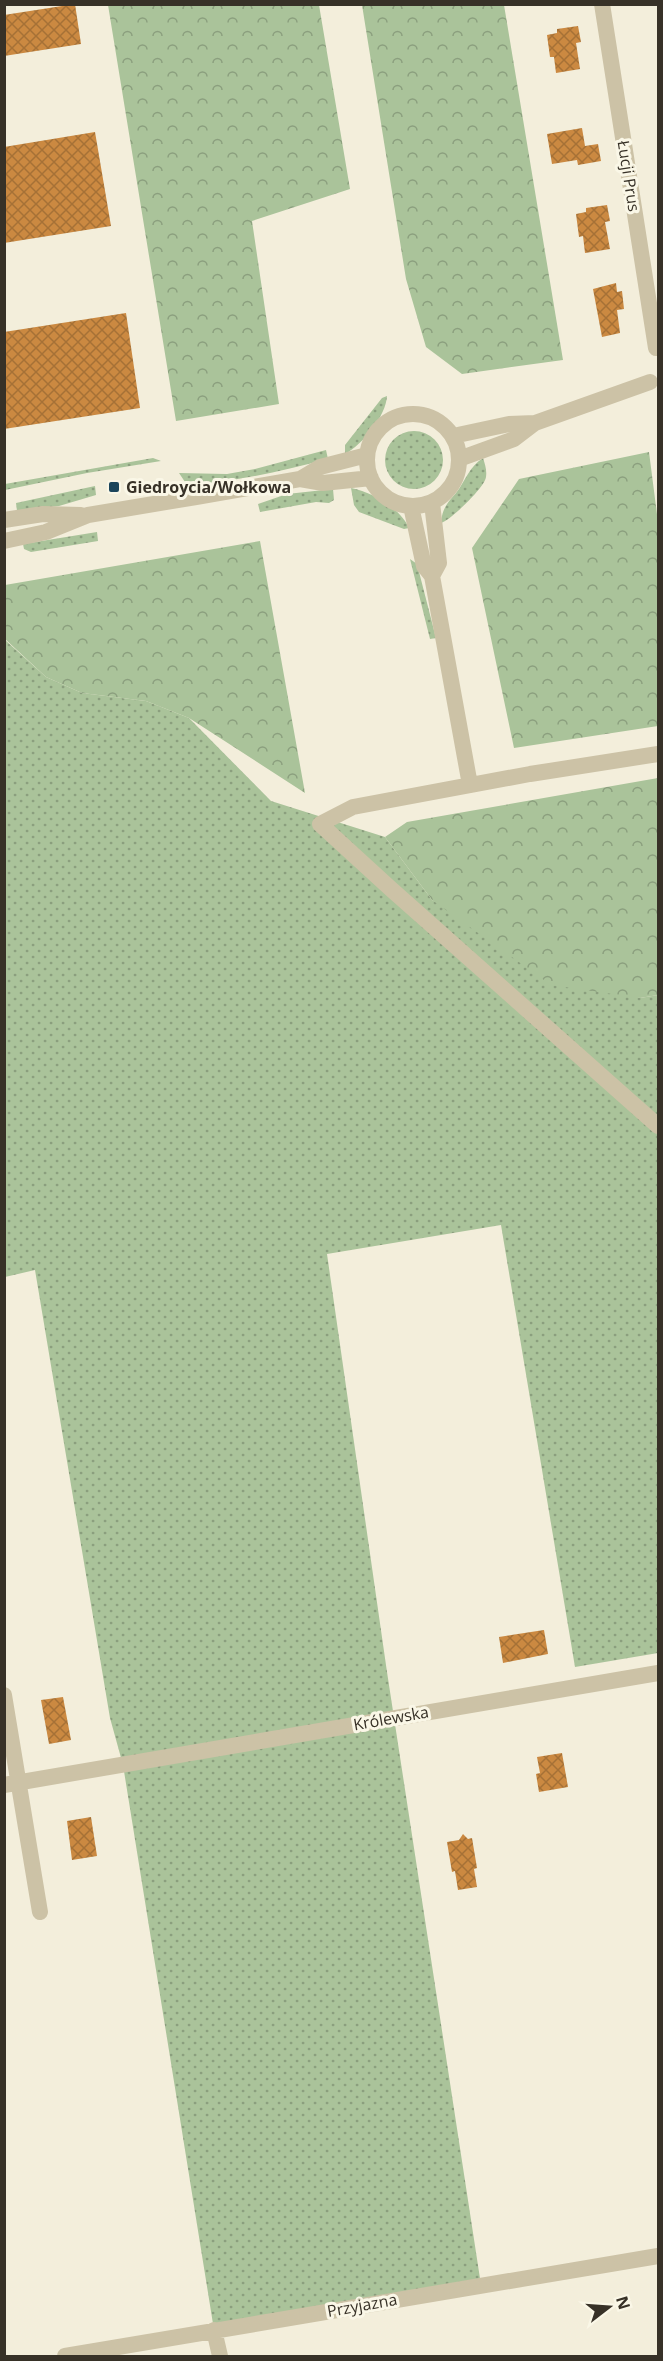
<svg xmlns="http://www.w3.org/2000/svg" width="663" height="2361" viewBox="0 0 663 2361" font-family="'Open Sans',sans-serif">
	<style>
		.green { fill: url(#green-dots) }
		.forest { fill: url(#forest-crowns) }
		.building { fill: url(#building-cross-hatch) }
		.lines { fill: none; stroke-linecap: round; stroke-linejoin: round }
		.minor { stroke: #ccc2a6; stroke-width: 16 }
		.poi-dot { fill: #1b455b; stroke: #faf7e7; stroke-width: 2 }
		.labels { text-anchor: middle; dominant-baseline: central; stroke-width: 6; stroke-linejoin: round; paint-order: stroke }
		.street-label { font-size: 16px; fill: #373127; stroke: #faf7e7 }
		.poi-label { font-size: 16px; font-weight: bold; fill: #373127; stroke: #faf7e7; text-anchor: start }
	</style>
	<defs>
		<pattern id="green-dots" width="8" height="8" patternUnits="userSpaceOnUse" patternTransform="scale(1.5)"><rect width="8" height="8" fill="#aac39a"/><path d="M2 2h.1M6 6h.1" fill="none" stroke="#8b9f7e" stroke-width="1.8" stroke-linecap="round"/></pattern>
		<pattern id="forest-crowns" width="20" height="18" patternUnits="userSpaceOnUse" patternTransform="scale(1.5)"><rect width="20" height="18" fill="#aac39a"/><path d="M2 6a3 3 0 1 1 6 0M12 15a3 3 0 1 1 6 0" fill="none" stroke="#8b9f7e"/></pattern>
		<pattern id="building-cross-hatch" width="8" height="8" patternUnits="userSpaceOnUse" patternTransform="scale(1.5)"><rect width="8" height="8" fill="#cb8941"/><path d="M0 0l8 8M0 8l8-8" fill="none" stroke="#a67136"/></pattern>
	</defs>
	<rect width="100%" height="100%" fill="#f3eedb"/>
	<path class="green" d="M387,396C386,416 363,444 345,454V445L382,398Z
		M385 460a29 29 0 1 1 58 0a29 29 0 1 1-58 0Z
		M326,450L328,459C281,471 236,482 187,485L179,473L227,474L255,469Z
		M153,458L161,461L87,473L5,490V484Z
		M483,458C485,464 487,470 486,477C485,487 451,520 441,523C442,509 447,503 456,493C466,480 469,467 483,458Z
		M95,486L96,495L59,506L17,511L16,503Z
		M351,488C372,492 400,508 409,528L404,529L359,512L354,505Z
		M333,489L334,500L329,503L316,502L260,512L258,504L287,494Z
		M97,532L98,541L31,552L24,549L23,544Z
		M410,559L417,564L436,638L430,639Z
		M4,639L46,677L82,693L146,701L189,718L271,801L385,837L432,900L640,998L658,995V1653L575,1667L501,1225L327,1254L387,1672L481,2285L214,2330L123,1765L110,1718L35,1270L5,1277Z"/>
	<path class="forest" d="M108,5H319L350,189L252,221L279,404L176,421Z
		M362,5H504L563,360L462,374L426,347L406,279Z
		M649,452L658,522V726L514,748L472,548L519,479Z
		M260,541L305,793L189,718L146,701L82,693L46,677L5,639V585Z
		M658,778V995L640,998L551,985L432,900L385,837L407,822Z"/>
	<path class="building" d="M75,4L81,44L4,56V15Z
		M578,26L581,42L576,43L580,69L556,73L554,57H550L547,35L557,33V29Z
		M582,128L585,146L598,144L601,161L578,165L577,160L552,164L547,134Z
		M95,132L111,226L4,243V147Z
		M607,205L610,221L605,222L610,249L585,253L583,236L579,237L576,214L586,212V208Z
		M616,283L617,292L622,291L624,309L617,310L620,333L602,337L593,289Z
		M126,313L140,408L4,429V332Z
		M544,1630L548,1654L503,1663L499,1637Z
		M63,1697L71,1740L49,1744L41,1700Z
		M562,1753L568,1787L539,1792L536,1774L540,1773L537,1757Z
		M91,1817L97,1856L72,1860L67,1821Z
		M463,1834L468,1839L472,1838L477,1868L474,1869L477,1887L458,1890L455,1871L452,1872L447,1842L459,1840Z"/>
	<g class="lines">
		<path class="minor" d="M602,4L656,348
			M367 460a46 46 0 1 1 92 0a46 46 0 1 1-92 0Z
			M453,436L509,424L535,423L650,382
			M459,459L514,439L535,423
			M300,479L320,467L367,455
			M432,503L439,563L432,576
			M411,506L424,566L432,576L470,785
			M4,520L43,514L81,515
			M4,541L46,532L88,515L196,497L300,479L323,483L371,478
			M658,754L530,774L353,807L320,824L391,889L658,1126
			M4,1695L40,1912
			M4,1785L658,1673
			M214,2330L220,2356
			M65,2356L658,2256"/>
	</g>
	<rect class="poi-dot" x="108" y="481" width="12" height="12" rx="3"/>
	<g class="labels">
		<g class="street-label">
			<text transform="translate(629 176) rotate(81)">Łucji Prus</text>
			<text transform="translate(391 1718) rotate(-10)">Królewska</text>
			<text transform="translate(362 2305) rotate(-10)">Przyjazna</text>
		</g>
		<g class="poi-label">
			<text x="126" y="487">Giedroycia/Wołkowa</text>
		</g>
	</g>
	<rect width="663" height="2361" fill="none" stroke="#373127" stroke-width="12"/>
	<g transform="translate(609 2307) rotate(73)" stroke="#faf7e7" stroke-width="4.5" paint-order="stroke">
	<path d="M0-4.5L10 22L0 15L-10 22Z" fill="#373127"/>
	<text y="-9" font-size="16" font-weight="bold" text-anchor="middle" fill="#373127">N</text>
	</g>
</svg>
